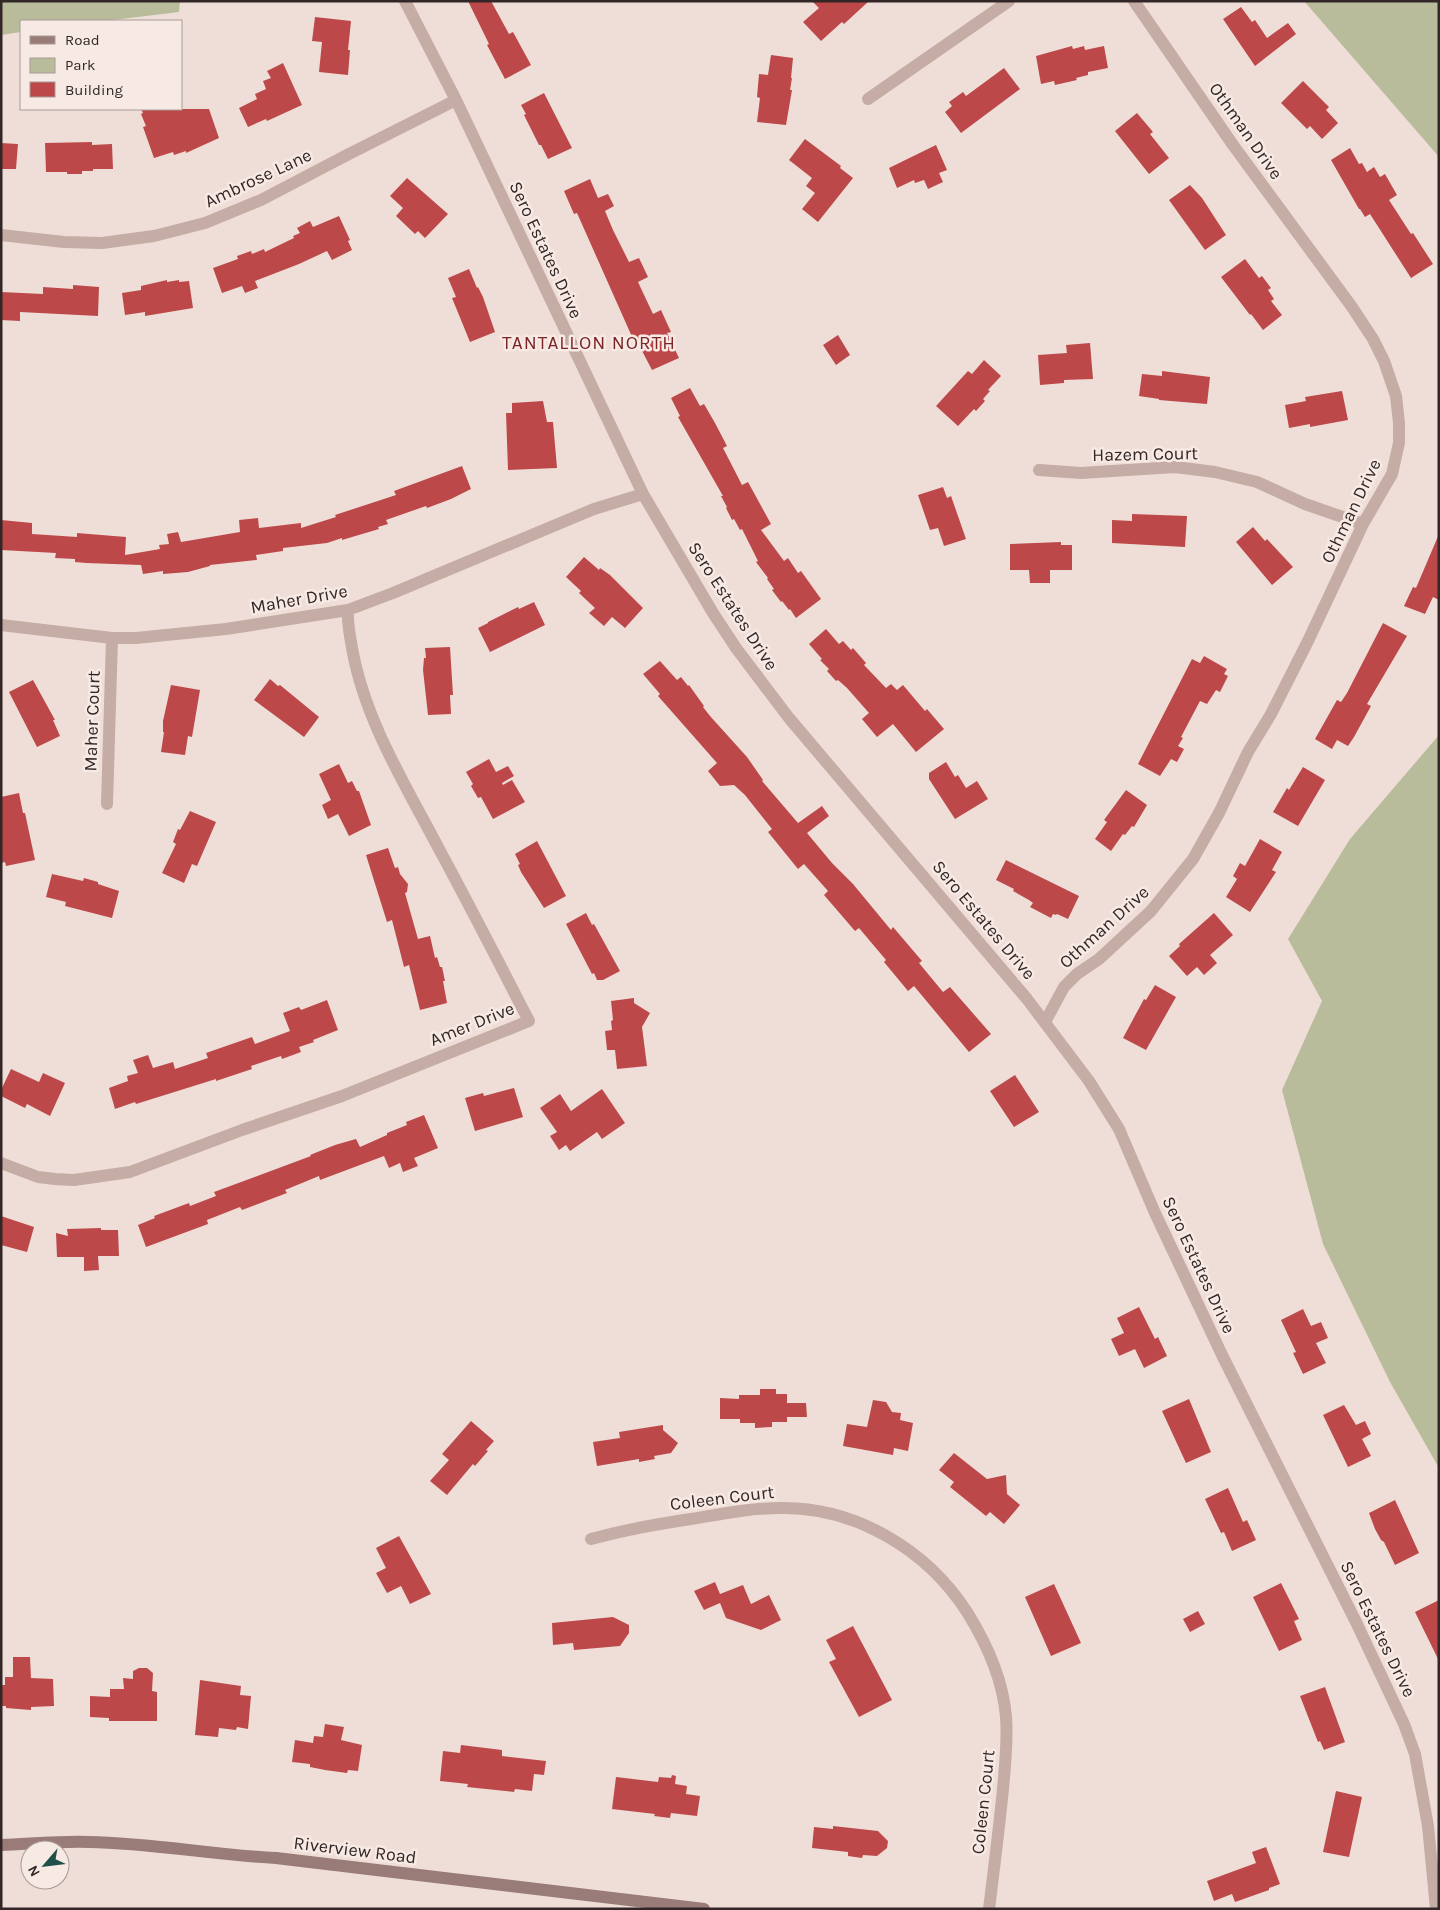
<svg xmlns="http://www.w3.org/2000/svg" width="1440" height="1910" viewBox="0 0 1440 1910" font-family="Karla,sans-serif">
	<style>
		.green { fill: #b9bc9a }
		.building { fill: #bd4849 }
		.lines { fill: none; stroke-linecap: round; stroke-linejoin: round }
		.street { stroke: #c5aca5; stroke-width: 12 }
		.secondary { stroke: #997b77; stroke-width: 12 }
		.labels { text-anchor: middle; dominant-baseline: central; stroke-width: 5; stroke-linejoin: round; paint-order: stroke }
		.street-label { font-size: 18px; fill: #322726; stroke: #f7e9e4 }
		.neighbourhood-label { font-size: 19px; letter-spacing: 1px; fill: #7b2526; stroke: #f7e9e4 }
	</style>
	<rect width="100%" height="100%" fill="#efded8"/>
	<path class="green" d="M1,1H180L179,12L105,21H21V32L1,35Z
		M1304,1H1439V157Z
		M1439,735V1468L1390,1382L1323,1244L1282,1090L1322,1001L1288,939L1350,839Z"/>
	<path class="building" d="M468,1H491L509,34L513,32L531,65L505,79L487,45L489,44Z
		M812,1H869L844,24L842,22L821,41L803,22L819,8Z
		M1241,7L1252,22L1255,20L1267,38L1288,23L1296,34L1255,66L1223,19Z
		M315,17L351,21L348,50H350L348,75L319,72L322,42L312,41Z
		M1072,46L1073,49L1084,46L1085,50L1104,46L1108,68L1088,72V75L1076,78L1077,80L1055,85L1054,81L1041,84L1036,56Z
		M771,55L793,58L791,78H792L790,90H792L786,125L757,122L760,98L757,97L759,74L768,75Z
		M283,63L302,105L267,121L266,119L248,127L239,108L257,99L255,94L266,89L263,81L271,78L267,71Z
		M1004,68L1020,89L961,133L945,112L952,106L949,102L963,92L966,96Z
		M1303,81L1329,107L1326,110L1338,123L1322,139L1310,126L1307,129L1281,103Z
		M544,93L572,148L548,159L541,145H539L524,115L526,114L521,105Z
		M141,109H209L219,138L186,153V151L174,155L173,152L154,158L143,127L146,126L141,114L143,113Z
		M1137,113L1153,132L1150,134L1169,158L1149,174L1115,131Z
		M805,139L841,166L840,168L853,178L818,222L802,209L815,193L806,186L812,178L789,160Z
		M92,142V145L112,144L113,169H93V171H82V174H67V172H46L45,143Z
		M1,143L18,144L16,169H1Z
		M936,145L947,170L939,173L943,182L928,189L924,180L915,183L914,180L897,188L889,168Z
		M1350,148L1359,164L1362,163L1367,172L1374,167L1380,177L1385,174L1397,195L1389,200L1411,234L1413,233L1433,264L1411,278L1370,214L1365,217L1360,209H1359L1331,160Z
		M407,178L448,214L425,238L418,231L415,234L396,216L403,208L390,196Z
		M590,179L598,198L608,194L614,206L605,211L613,230L629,262L639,258L648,277L638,282L653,314L661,310L671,332L667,333L679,358L652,370L640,347L637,348L577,213L574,214L564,191Z
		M1190,185L1202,198L1226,235L1205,250L1169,200Z
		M339,216L350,240L348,241L352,250L332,260L327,251L299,264L255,281L258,288L245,293L242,286L222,293L213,268L238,259L237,256L251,251L252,254L264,249L265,252L294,238L293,236L300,233L297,228L310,221L313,227Z
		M1245,259L1259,278L1262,276L1271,288L1268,290L1274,299L1271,301L1282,315L1263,330L1251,314L1250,315L1221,277Z
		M469,269L477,288L478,287L483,297L495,332L470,342L452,298L456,297L448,278Z
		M167,280V282L179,280V282L189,281L193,308L145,316V312L125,315L122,293L141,290V286Z
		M73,285L99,287L98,316L20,312V321L1,320V292L43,294V287L73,289Z
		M838,335L850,355L836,365L823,345Z
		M1090,343L1093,379L1064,380V383L1040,385L1038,355L1067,353L1066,345Z
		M984,360L1001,376L988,390L990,391L983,399L985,401L976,411L974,409L958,426L936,406L968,371L972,374Z
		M1162,371L1210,377L1207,404L1159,400V399L1139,396L1142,374L1162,376Z
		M690,388L700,406L704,404L715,423L727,446L723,448L742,485L748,482L771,524L761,530L784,561L788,558L798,573L801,571L821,599L796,618L790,609L789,610L782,601L781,602L772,590L774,589L767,579L768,578L756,562L758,561L742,529L740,530L734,519L732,520L726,508L727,507L721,496H723L678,417L680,416L671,398Z
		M1342,391L1348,420L1310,427V424L1289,428L1285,405L1306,401L1305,397Z
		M543,401L547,422H553L557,468L508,470L506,413H512V403Z
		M462,466L471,489L451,499L427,508L426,506L386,520L388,524L378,527L379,529L342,540V538L327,543L283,548V551L256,555L257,560L210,565V566L188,572L163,574V571L143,574L141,565L86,563L75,562V559L55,558L56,553L1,550V520L32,523V534L77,537V533L126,537L125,555L160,549L159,545L169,544L167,534L178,532L181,542L240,532L239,520L258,518L259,528L301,523V528L336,517L335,515L396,495L394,491Z
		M943,487L947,498L951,496L966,539L944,546L938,528L930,530L918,495Z
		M1132,514L1187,516L1185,547L1112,543V520L1132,521Z
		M1253,527L1265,541L1267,539L1293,567L1272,585L1236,542Z
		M1439,534V600L1433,597L1425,614L1404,606L1413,587L1416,588Z
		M1061,542V545H1072V570H1050V583H1030L1029,570H1010V544Z
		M584,557L599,570L600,568L610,575L643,608L625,628L612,617L604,626L589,613L595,608L579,593L581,591L566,577Z
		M534,602L545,625L490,652L478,628L488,623V622L518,607L519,609Z
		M1383,623L1407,636L1367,704L1371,706L1354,737L1348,746L1337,740L1332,749L1315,739L1337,700L1341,702L1347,693Z
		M826,629L839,644L843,641L851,650L853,648L866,663L864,665L886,688L891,684L897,690L903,685L925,711L927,709L944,729L916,752L893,724L877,737L862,719L869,713L847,688L838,680L836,681L827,671L829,669L820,660L822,659L809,644Z
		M450,647L453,695H450L451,714L428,715L423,670L424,658H426L425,648Z
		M1204,656L1227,669L1224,674L1228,676L1220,692L1216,690L1207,704L1200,701L1181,737L1183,738L1178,746L1184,749L1177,762L1171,759L1160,776L1138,764L1192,659L1200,663Z
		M660,661L677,680L681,677L688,686L689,685L704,706L703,707L710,716L747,757L763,780L762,781L798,823L822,806L829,816L807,833L832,863L853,884L891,930L893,927L922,961L919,963L943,992L950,987L991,1034L969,1052L914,986L908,991L884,962L886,960L859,928L855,931L824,895L828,891L804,864L798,869L768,832L772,829L745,795L734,785L720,786L708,771L717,763L658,696L660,694L643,674Z
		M270,679L278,686L280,685L319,717L304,737L254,700Z
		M33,680L55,720H53L60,736L37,747L9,692Z
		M171,685L200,690L192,737L188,736L185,755L161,752L164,732H163V721Z
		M489,759L496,772L508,766L514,776L502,783L503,785L512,780L525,802L493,819L481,797L478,798L471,786L473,784L466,772Z
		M946,762L955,777L958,775L966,788L977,781L988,799L955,819L929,779V773Z
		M339,764L348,783L352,781L357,791H359L371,825L349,836L338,814L328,819L322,805L331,800L319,774Z
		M1303,767L1325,780L1298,826L1273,812L1287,788L1289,790Z
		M1126,790L1147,805L1134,827L1132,826L1125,835L1123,834L1111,851L1095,839L1107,822L1104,820Z
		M19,793L23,813H25L35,860L6,866L5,862L1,863V797Z
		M190,811L216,822L197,866L192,864L184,883L162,873L176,844L173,842L178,829L180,830Z
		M1260,839L1282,852L1272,870L1276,872L1250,912L1226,897L1237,879L1233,876L1240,863L1245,866Z
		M537,841L566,896L544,908L521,872L518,865L520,864L515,854Z
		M388,848L395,868L398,867L400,874L408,884L407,892L405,893L418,939L430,936L435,958L437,957L440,967H442L445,981H443L447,1003L420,1010L409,965L404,967L392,920L387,922L366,855Z
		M1006,860L1079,896L1068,919L1057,914L1056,915L1053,914L1051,918L1030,907L1033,903L1029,900L1013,891L1014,889L996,880Z
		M52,874L83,881L84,878L98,882V884L119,891L112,918L65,906L66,902L46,897Z
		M586,913L592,925L594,924L620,971L603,980H597L594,973L592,974L566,924Z
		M1214,913L1233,935L1210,955L1217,963L1204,975L1197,967L1187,976L1169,956L1180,946L1179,944Z
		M1155,985L1176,997L1146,1050L1123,1038L1144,999L1146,1000Z
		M634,998V1003L650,1013L642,1027L647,1066L617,1069L615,1050H607L605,1031L612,1030L611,1021L613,1020L611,1001Z
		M327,1000L338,1030L313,1040L314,1042L299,1047L301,1052L282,1059L281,1056L251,1066L252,1069L216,1081V1079L136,1104L135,1102L115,1109L109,1088L128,1081L127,1076L138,1073L133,1060L148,1055L153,1068L173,1062L175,1069L208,1058L206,1053L252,1037L255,1044L290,1031L283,1013L299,1007L301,1010Z
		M11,1069L39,1082L43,1073L65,1083L50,1116L27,1104L25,1108L1,1096V1090Z
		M1015,1075L1039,1112L1014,1127L990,1091Z
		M514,1088L523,1117L475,1131L465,1098L483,1093L484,1096Z
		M602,1089L625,1123L602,1139L597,1132L570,1151L566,1145L559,1150L550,1136L557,1132L540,1108L560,1094L571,1111Z
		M424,1115L438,1148L414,1158L418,1166L403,1172L400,1163L389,1168L384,1156L320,1180L319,1176L285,1190L287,1193L242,1210L240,1207L207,1220L208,1224L146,1247L138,1225L155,1218L154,1216L189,1203L190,1206L216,1196L214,1192L311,1156L310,1155L335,1145L356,1139L360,1147L387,1135V1133L407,1125L406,1122Z
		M1,1216L34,1227L27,1252L1,1245Z
		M101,1228V1230H118L119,1256H98L99,1270L84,1271V1257H57L56,1233L68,1236L67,1229Z
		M1139,1307L1155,1339L1158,1337L1167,1356L1144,1368L1135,1349L1119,1356L1111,1339L1124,1333L1117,1318Z
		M1303,1309L1311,1326L1321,1322L1328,1338L1316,1343L1326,1363L1303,1374L1293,1353L1296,1352L1281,1320Z
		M760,1389H776V1394H787V1403H806L807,1417H787V1422H772V1427L755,1428V1423H740V1419H720V1398L739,1399V1395H760Z
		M1189,1399L1211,1452L1186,1463L1162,1411Z
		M873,1400L886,1402L892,1412L901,1413L900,1420L913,1423L908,1451L894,1448L893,1455L843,1446L847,1424L867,1427Z
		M1344,1405L1356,1425L1365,1421L1371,1434L1362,1439L1371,1456L1348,1467L1323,1415Z
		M471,1421L494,1441L486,1450L488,1451L475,1466L473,1464L447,1495L430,1481L449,1460L442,1454Z
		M663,1425V1430L678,1443L671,1453L654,1456L655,1459L639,1462V1459L597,1466L593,1442L620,1438L619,1432Z
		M954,1453L987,1479L1006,1475L1007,1494L1020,1505L1004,1524L990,1512L986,1516L950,1487L954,1482L939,1470Z
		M1228,1488L1243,1522L1247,1520L1256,1540L1232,1551L1224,1532L1221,1533L1205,1499Z
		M1395,1500L1419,1553L1395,1565L1384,1542L1381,1540L1375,1529L1369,1513Z
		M399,1536L431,1594L410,1604L401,1586L387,1593L376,1573L386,1568L376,1548Z
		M715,1582L720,1594L743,1585L751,1604L769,1595L781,1620L761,1630L726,1618L720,1603L704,1610L694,1591Z
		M1281,1583L1299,1619L1294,1621L1302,1640L1279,1651L1253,1597Z
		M1054,1584L1081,1643L1051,1656L1025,1597Z
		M1439,1600V1661L1415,1612Z
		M1198,1611L1205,1624L1190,1632L1183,1619Z
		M613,1617L629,1625V1633L620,1646L574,1650L573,1643L553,1645L552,1623Z
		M853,1626L892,1700L859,1717L829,1662L836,1659L826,1640Z
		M13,1657H30L31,1678L53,1679L54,1706L31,1707V1710L6,1708V1706H1V1685H5V1677H13Z
		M139,1668H147L153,1673L152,1691L157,1692V1721H109V1718L90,1717V1696L110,1697V1689H124L123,1678L133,1679V1671Z
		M200,1680L241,1686L240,1695L251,1696L248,1729L237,1727L236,1730L219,1728L218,1737L195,1735Z
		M1325,1687L1345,1742L1324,1750L1320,1741L1318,1742L1300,1696Z
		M325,1724L344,1727L341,1740L362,1745L358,1771L348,1770L347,1773L325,1770L310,1767V1764L292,1762L295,1740L313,1743L314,1736L323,1737Z
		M461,1745L502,1750V1756L546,1761L544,1775L534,1774L532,1791L515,1789L514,1792L467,1787L468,1784L440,1781L443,1751L460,1753Z
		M672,1775L676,1776L675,1784L687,1786L686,1794L700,1796L697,1816L671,1813L670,1818L654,1816L655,1814L612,1809L616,1777L658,1782L659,1777L671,1778Z
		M1336,1791L1362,1797L1349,1857L1323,1852Z
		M833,1826L878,1831L888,1841L887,1848L877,1856L863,1855L862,1858L848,1856V1852L812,1848L814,1827L833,1829Z
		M1266,1847L1280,1884L1269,1888V1890L1235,1902L1232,1894L1214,1901L1207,1881L1256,1863L1252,1852Z"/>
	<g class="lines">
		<path class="street" d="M405,1L456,100L643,494L713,613L736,648L789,718L1027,999L1089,1081L1119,1129L1155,1213L1223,1357L1356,1622L1404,1724L1415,1754L1428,1826L1436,1909
			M868,99L1009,1
			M1,235L64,242L102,243L154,236L205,223L261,200L347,155L456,100
			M1039,470L1081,473L1175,467L1215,472L1257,482L1305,504L1363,524
			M1,625L112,638H136L226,629L348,610L393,593L594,509L643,494
			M107,804L112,638
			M1045,1022L1064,987L1077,974L1099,959L1151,911L1193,859L1219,813L1248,752L1271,714L1308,641L1363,524L1392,474L1399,443V423L1396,396L1384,361L1373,339L1352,307L1233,145L1134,1
			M1,1163L38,1177L55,1179L74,1180L130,1172L242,1130L342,1096L529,1021C499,963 470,906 439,849C405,784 365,721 352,648C350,635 347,623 348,610
			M591,1539C624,1530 657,1524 691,1519C721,1514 750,1508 781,1508C856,1507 927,1550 967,1612C987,1644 1003,1679 1006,1717C1008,1741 1005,1765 1003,1789C999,1829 994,1869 989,1909"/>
		<path class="secondary" d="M1,1845C30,1844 60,1841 89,1842C152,1843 214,1855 276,1858L704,1909"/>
	</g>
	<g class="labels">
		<g class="street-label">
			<text transform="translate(1246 131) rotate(55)">Othman Drive</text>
			<text transform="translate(258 178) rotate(-25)">Ambrose Lane</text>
			<text transform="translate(546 250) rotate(65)">Sero Estates Drive</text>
			<text transform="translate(1145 454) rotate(-1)">Hazem Court</text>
			<text transform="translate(1351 511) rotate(-64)">Othman Drive</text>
			<text transform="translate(299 599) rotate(-10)">Maher Drive</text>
			<text transform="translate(733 606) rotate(57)">Sero Estates Drive</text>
			<text transform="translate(92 721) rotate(-88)">Maher Court</text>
			<text transform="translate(984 920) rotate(50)">Sero Estates Drive</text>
			<text transform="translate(1104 927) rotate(-42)">Othman Drive</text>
			<text transform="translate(472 1024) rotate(-22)">Amer Drive</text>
			<text transform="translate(1199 1265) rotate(65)">Sero Estates Drive</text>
			<text transform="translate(722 1498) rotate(-7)">Coleen Court</text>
			<text transform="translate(1378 1629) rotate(64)">Sero Estates Drive</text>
			<text transform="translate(983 1802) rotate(-84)">Coleen Court</text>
			<text transform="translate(355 1850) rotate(7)">Riverview Road</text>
		</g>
		<g class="neighbourhood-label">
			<text x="589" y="343">TANTALLON NORTH</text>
		</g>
	</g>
	<rect width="1440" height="1910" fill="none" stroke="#322726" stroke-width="5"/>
	<rect x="20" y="20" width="162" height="90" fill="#f7e9e4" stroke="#a89b98"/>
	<rect x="30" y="36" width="25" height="8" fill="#997b77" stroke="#a89b98"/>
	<text x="65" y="45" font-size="15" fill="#322726">Road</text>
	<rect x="30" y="58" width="25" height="15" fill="#b9bc9a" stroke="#a89b98"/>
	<text x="65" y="70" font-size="15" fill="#322726">Park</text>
	<rect x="30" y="82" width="25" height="15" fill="#bd4849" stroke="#a89b98"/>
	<text x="65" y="95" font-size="15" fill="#322726">Building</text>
	<g transform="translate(45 1865) rotate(242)"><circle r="24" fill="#f7e9e4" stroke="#a89b98"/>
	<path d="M0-4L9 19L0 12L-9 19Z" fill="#1f5047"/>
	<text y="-8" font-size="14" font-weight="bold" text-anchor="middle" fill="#322726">N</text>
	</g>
</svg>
